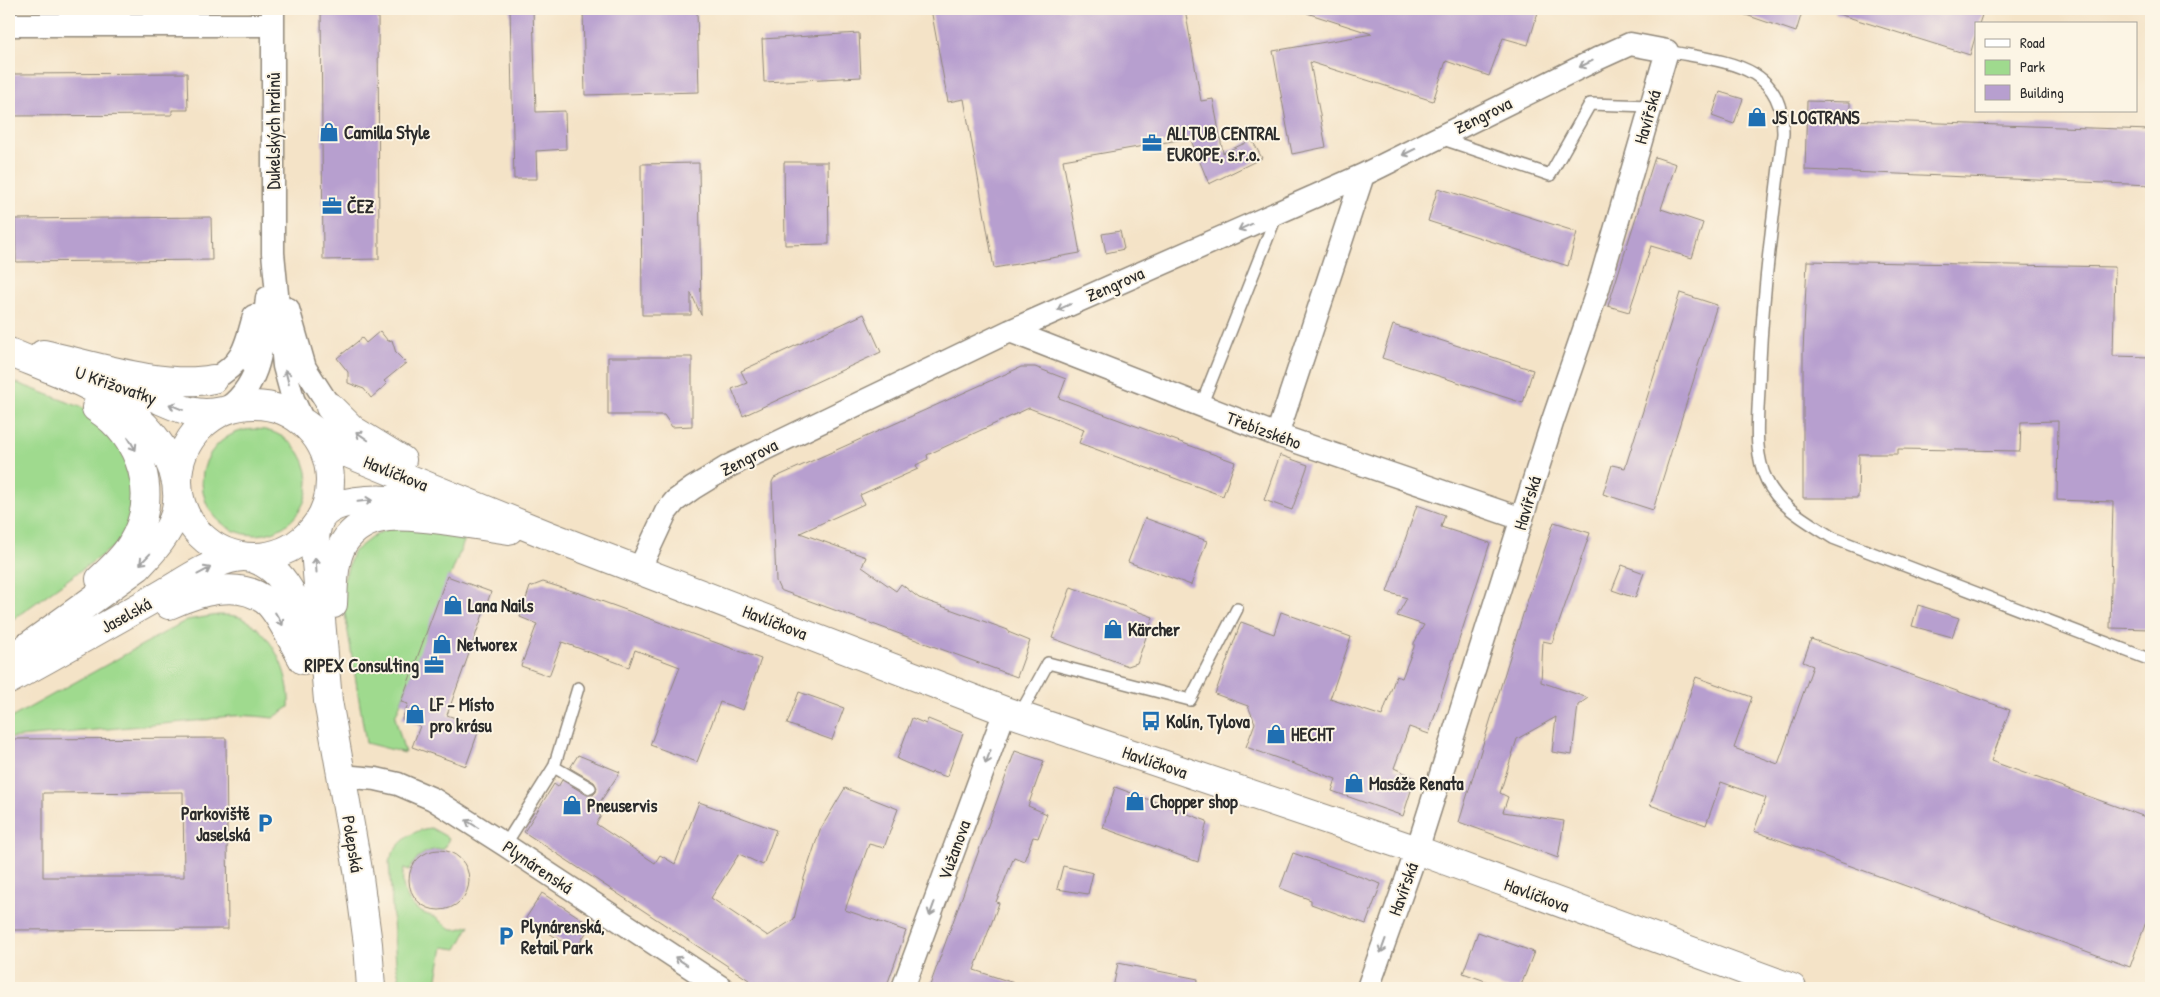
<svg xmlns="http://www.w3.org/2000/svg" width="2160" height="997" viewBox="0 0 2160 997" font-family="'Patrick Hand',sans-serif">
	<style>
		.green { fill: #9fda8e; stroke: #65825c }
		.building { fill: #b79fcf; fill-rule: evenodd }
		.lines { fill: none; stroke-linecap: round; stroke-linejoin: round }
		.lane-casing { stroke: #908779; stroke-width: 14 }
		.street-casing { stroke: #908779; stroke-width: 25 }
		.secondary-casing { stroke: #908779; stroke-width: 30 }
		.lane { stroke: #fff; stroke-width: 11 }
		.street { stroke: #fff; stroke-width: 22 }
		.secondary { stroke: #fff; stroke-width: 28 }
		.oneway { stroke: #a0a0a0 }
		.labels { text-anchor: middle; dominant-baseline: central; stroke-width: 4; stroke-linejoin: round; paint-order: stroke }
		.street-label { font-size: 18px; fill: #2b2b2b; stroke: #fcf5e5 }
		.poi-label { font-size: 18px; font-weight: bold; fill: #2b2b2b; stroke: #fcf5e5; text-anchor: start }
	</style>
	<rect width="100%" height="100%" fill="#fcf5e5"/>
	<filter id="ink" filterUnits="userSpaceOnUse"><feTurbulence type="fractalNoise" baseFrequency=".02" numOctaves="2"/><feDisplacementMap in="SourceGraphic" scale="10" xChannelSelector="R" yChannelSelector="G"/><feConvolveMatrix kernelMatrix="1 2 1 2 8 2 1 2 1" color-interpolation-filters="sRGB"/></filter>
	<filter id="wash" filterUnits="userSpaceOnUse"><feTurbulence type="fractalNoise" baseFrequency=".0096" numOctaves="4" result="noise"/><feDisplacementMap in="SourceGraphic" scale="20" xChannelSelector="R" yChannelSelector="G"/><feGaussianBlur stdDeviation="1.12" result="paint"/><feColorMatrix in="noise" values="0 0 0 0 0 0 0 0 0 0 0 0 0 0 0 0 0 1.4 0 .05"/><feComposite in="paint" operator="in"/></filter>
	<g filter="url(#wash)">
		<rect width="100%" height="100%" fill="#f4e3c7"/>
		<path class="green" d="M9,380L86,409L131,455L133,521L116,545L9,622Z
			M202 482a53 53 0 1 1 106 0a53 53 0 1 1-106 0Z
			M390,527H417L465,539L395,717L405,753L366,743L341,589L353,552L371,538Z
			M218,615C226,615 235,615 242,618C272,631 291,675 289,707L273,718C250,715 229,714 206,720L9,738V719L187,620Z
			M431,828L449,838L444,849C427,849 417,855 409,870L404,868C400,884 405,900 418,910C423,914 430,915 436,918C451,929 451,933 470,925L457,949L443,947L435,988H398L400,981L396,964L389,862C395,844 413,829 431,828Z"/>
		<g id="blocks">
			<path class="building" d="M321,9H378L379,259L323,260Z
				M510,9H533L536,112L565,111L566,149L536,151L537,179H514Z
				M583,9H697L699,92L585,95Z
				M931,9H1185L1201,101L1213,99L1223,153L1252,140L1262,158L1209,184L1190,138L1063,160L1080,253L994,268L964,99L948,102Z
				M1308,9H1539L1528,45L1503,38L1489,76L1446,61L1433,101L1310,62L1326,147L1292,154L1273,51L1372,34L1307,13Z
				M1737,9H1803L1796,32L1737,12Z
				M1836,9H1984L1979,24H1976V34L1970,55L1835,13Z
				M859,33L861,77L764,82L762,39Z
				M187,73L188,110H172V115L9,116V74Z
				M1720,92L1743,99L1734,124L1712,116Z
				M1807,101L1850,102V120L2151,130V185L1805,170Z
				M1655,157L1676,164L1661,209L1703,223L1692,258L1651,246L1629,312L1608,306Z
				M784,162H828L829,244L785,245Z
				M699,163L701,315L691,293V315H642L641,164Z
				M1438,188L1577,232L1568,266L1428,221Z
				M211,217L212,260L16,262L15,219Z
				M1120,231L1124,249L1106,253L1102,234Z
				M1807,261L2115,267L2113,356L2151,357V629L2110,628L2113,502L2057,500L2058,421L2021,422L2020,451L1898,449V454H1859L1858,498H1803V352Z
				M1680,293L1717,305L1653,510L1603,494L1612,465L1625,468Z
				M864,314L881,352L743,416L732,389L747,383L741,371Z
				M1393,325L1533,370L1523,403L1382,358Z
				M380,331L388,341L392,340L396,353L406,363L384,381L387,384L371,398L364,389L348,383V372L337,358L362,338L366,343Z
				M608,357H692V426L672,427L664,415H608Z
				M1021,367H1035L1066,379L1059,398L1235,462L1223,496L1079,443L1084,429L1029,408L927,455L928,459L916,465L918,469L860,495L864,504L800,533L866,557L862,567L896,591L901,584L919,598L1008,630V632L1030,641L1017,677L780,590L776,581L772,482L774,478Z
				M1280,455L1308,465L1292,510L1264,500Z
				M1417,505L1445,515L1441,527L1490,543L1429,734L1409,727L1394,768L1415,778L1403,816L1332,791L1336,779L1246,747L1255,723L1248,706L1215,694L1241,622L1274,634L1281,612L1351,637L1330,699L1382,716L1396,676L1402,678L1414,647V643L1424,625L1397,616L1407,598L1387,592Z
				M1145,518L1207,541L1191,585L1128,562Z
				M1554,522L1590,533L1552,643L1543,641L1541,682L1588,698L1578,705L1572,755L1552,752L1556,717L1517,739L1500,793L1508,797L1503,812L1564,821L1558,858L1459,822L1525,608Z
				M1622,565L1644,573L1635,598L1612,590Z
				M447,576L491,592L447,715L480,727L466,766L412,747L420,726L402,719L408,704L401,702Z
				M543,582L579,593L761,659L743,710L720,702L697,762L650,745L680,667L635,650L629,667L562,642L549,676L521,666L537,624L520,617L530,587Z
				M1071,587L1153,617L1137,663L1128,666L1052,638Z
				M1918,605L1959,618L1952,637L1912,626Z
				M1811,639L2010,710L1991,761L2151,819V908L2130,967L1754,831L1766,798L1721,782L1706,825L1650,805L1696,677L1752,697L1734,748L1778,764L1813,666L1803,662Z
				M799,692L844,708L832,740L787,724Z
				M912,718L926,724L928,719L963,733L947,777L932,772L931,774L897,759Z
				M226,738L228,929L9,930V739ZM183,792L184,877H43V793Z
				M1015,751L1044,761L1028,806L1047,814L1038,838L1033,837L1024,861L1014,857L996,902L999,903L974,970L1017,984V988H929Z
				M578,755L620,772L594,811L601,816L596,824L655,863L660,855L675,864L699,802L776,830L763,865L739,854L711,898L768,936L794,919L804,878L820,830L845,788L898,809L884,848L869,844L845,910L906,931L886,988H761L524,832L554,784L558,787L562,780L587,795H593L596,792L597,788L594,782L570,768Z
				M1115,787L1207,821L1198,862L1103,828Z
				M409 880a30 30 0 1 1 60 0a30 30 0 1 1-60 0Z
				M1293,853L1381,884L1366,924L1311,904V900L1280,888Z
				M1063,866L1093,873L1088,894L1057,889Z
				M542,893L591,925L575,950L526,918Z
				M1478,932L1534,952L1520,988H1505L1463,973Z
				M1118,963L1198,979L1197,988H1113Z"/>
		</g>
	</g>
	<g filter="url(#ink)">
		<use href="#blocks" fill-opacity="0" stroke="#908779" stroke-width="1"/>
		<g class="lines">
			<defs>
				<path id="lane" d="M1667,51C1722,62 1784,62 1783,134C1773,218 1761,303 1759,388C1758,418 1753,453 1767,481C1780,508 1809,522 1833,538L2151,660
					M1440,138L1550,175L1590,104L1650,106
					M1201,406L1277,214
					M1019,716L1048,663L1190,700L1237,609
					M554,767L578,688
					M505,845L554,767L590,788"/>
				<path id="street" d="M273,9V253L284,366L293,399L304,423
					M9,25H273
					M288,309L305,368L330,407
					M1010,331L1277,435L1522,519
					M213,379C243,364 246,346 254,316
					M223,411C264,385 262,341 267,298
					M1277,435L1363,175
					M639,570L666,512L675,501L693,488L729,466L1010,331L1363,175L1597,59L1630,44L1667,51L1598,289L1552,423L1417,850L1368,988
					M341,776L376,779L398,784L433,799L505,845L722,988
					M903,988L1005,711"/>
				<path id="secondary" d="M9,352C42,366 79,379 110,398C148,421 187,466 175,514C169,534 152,552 138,567L9,660
					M43,354C92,365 164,389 213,379
					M94,377C111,382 129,387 146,394C174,405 191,418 223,411
					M178 481a76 76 0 1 1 152 0a76 76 0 1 1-152 0Z
					M330,407L353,430L402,460
					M96,408C142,438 161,496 131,545C123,558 111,569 100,579
					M304,423L342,451L393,472L550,536L1005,711L1417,850L1792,988
					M333,604C334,585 333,561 343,544C365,507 413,516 448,521C468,524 488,527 509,530
					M169,605C197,592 239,579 266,601C279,611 294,645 303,660
					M9,680C58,653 107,625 155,598C179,585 204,566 230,559C237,557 245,556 252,558C293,571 301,619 313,654
					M371,988L368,944L358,870L328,701L315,550C315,539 315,529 320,519C337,489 422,501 449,508"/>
			</defs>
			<use href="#lane" class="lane-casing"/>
			<use href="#street" class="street-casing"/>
			<use href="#secondary" class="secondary-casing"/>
			<use href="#lane" class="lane"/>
			<use href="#street" class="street"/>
			<use href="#secondary" class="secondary"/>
		</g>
		<defs><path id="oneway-shaft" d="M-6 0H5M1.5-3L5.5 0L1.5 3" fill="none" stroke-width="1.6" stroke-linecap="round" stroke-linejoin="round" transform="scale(1.25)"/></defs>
		<g class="oneway">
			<use href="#oneway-shaft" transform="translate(1586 64) rotate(154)"/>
			<use href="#oneway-shaft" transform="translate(1409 152) rotate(154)"/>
			<use href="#oneway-shaft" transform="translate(1245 227) rotate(156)"/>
			<use href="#oneway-shaft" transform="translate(1064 307) rotate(156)"/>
			<use href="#oneway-shaft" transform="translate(287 377) rotate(-104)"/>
			<use href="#oneway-shaft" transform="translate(176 407) rotate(-158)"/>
			<use href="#oneway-shaft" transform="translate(362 436) rotate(-145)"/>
			<use href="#oneway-shaft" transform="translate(132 444) rotate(59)"/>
			<use href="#oneway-shaft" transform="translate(365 501) rotate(-6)"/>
			<use href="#oneway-shaft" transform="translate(145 559) rotate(134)"/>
			<use href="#oneway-shaft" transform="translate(316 565) rotate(-94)"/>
			<use href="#oneway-shaft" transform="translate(204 571) rotate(-28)"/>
			<use href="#oneway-shaft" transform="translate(279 619) rotate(59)"/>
			<use href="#oneway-shaft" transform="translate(988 757) rotate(110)"/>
			<use href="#oneway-shaft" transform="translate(472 824) rotate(-148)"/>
			<use href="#oneway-shaft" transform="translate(932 909) rotate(110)"/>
			<use href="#oneway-shaft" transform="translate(1383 946) rotate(110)"/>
			<use href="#oneway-shaft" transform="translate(681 961) rotate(-147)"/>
		</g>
	</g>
	<defs>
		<symbol id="shop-bare" viewBox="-9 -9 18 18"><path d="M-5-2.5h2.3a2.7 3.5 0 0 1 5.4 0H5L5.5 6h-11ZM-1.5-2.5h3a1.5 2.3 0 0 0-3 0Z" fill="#1f6fb2" stroke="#fcf5e5" stroke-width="2.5" paint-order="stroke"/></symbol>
		<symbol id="office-bare" viewBox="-9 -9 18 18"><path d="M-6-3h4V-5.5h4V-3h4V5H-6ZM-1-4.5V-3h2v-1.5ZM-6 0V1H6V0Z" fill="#1f6fb2" stroke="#fcf5e5" stroke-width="2.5" paint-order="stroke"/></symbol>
		<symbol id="bus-bare" viewBox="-9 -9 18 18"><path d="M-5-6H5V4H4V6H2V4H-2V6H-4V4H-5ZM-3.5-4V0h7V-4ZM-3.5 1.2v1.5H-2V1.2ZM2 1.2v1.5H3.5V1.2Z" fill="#1f6fb2" stroke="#fcf5e5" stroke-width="2.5" paint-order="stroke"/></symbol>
		<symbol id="parking-bare" viewBox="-9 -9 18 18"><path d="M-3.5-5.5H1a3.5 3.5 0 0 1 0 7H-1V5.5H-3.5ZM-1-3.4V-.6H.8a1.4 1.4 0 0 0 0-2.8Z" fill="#1f6fb2" stroke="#fcf5e5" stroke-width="2.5" paint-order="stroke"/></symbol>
	</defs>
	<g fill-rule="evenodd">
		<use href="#shop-bare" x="1743" y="103" width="28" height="28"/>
		<use href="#shop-bare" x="315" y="118" width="28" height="28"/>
		<use href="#office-bare" x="1138" y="129" width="28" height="28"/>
		<use href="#office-bare" x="318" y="192" width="28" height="28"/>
		<use href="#shop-bare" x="439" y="591" width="28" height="28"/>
		<use href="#shop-bare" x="1099" y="615" width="28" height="28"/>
		<use href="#shop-bare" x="428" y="630" width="28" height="28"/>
		<use href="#office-bare" x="420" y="651" width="28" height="28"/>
		<use href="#shop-bare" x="401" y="700" width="28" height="28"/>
		<use href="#bus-bare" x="1137" y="707" width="28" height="28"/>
		<use href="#shop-bare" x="1262" y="720" width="28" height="28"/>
		<use href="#shop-bare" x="1340" y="769" width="28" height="28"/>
		<use href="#shop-bare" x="1121" y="787" width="28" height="28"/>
		<use href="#shop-bare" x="558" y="791" width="28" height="28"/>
		<use href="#parking-bare" x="251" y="809" width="28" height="28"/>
		<use href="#parking-bare" x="492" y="922" width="28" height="28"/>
	</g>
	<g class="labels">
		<g class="street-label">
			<text transform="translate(1483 115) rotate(-26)">Zengrova</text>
			<text transform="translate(1647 117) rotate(-74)">Havířská</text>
			<text transform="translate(273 131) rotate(-90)">Dukelských hrdinů</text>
			<text transform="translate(1115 284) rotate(-24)">Zengrova</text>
			<text transform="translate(116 385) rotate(19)">U Křižovatky</text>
			<text transform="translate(1264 430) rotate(20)">Třebízského</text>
			<text transform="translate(749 457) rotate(-27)">Zengrova</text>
			<text transform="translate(396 473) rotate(22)">Havlíčkova</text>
			<text transform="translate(1527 503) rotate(-73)">Havířská</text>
			<text transform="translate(126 615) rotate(-29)">Jaselská</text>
			<text transform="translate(775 622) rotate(21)">Havlíčkova</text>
			<text transform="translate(1155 762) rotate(19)">Havlíčkova</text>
			<text transform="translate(353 844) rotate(81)">Polepská</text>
			<text transform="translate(954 850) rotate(-70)">Vužanova</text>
			<text transform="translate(538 867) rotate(34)">Plynárenská</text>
			<text transform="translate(1403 889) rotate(-70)">Havířská</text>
			<text transform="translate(1537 895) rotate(20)">Havlíčkova</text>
		</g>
		<g class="poi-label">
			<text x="1772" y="117">JS LOGTRANS</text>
			<text x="344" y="132">Camilla Style</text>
			<text x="1167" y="133">ALLTUB CENTRAL<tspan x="1167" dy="21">EUROPE, s.r.o.</tspan></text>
			<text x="347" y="206">ČEZ</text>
			<text x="468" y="605">Lana Nails</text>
			<text x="1128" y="629">Kärcher</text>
			<text x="457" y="644">Networex</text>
			<text x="419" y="665" text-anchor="end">RIPEX Consulting</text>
			<text x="430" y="704">LF - Místo<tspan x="430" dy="21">pro krásu</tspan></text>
			<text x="1166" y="721">Kolín, Tylova</text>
			<text x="1291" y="734">HECHT</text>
			<text x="1369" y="783">Masáže Renata</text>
			<text x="1150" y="801">Chopper shop</text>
			<text x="587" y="805">Pneuservis</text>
			<text x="250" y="813" text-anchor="end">Parkoviště<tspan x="250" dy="21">Jaselská</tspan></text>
			<text x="521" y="926">Plynárenská,<tspan x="521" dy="21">Retail Park</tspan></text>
		</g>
	</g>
	<rect width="2160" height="997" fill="none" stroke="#fcf5e5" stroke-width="30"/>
	<rect x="1975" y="22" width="162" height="90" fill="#fcf5e5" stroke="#a8a49b"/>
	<rect x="1985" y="39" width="25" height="8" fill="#ffffff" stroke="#a8a49b"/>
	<text x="2020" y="48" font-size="15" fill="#2b2b2b">Road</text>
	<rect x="1985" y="60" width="25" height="15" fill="#9fda8e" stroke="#a8a49b"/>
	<text x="2020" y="72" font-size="15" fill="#2b2b2b">Park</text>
	<rect x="1985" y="85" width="25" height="15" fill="#b79fcf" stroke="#a8a49b"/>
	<text x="2020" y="98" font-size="15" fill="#2b2b2b">Building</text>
</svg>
